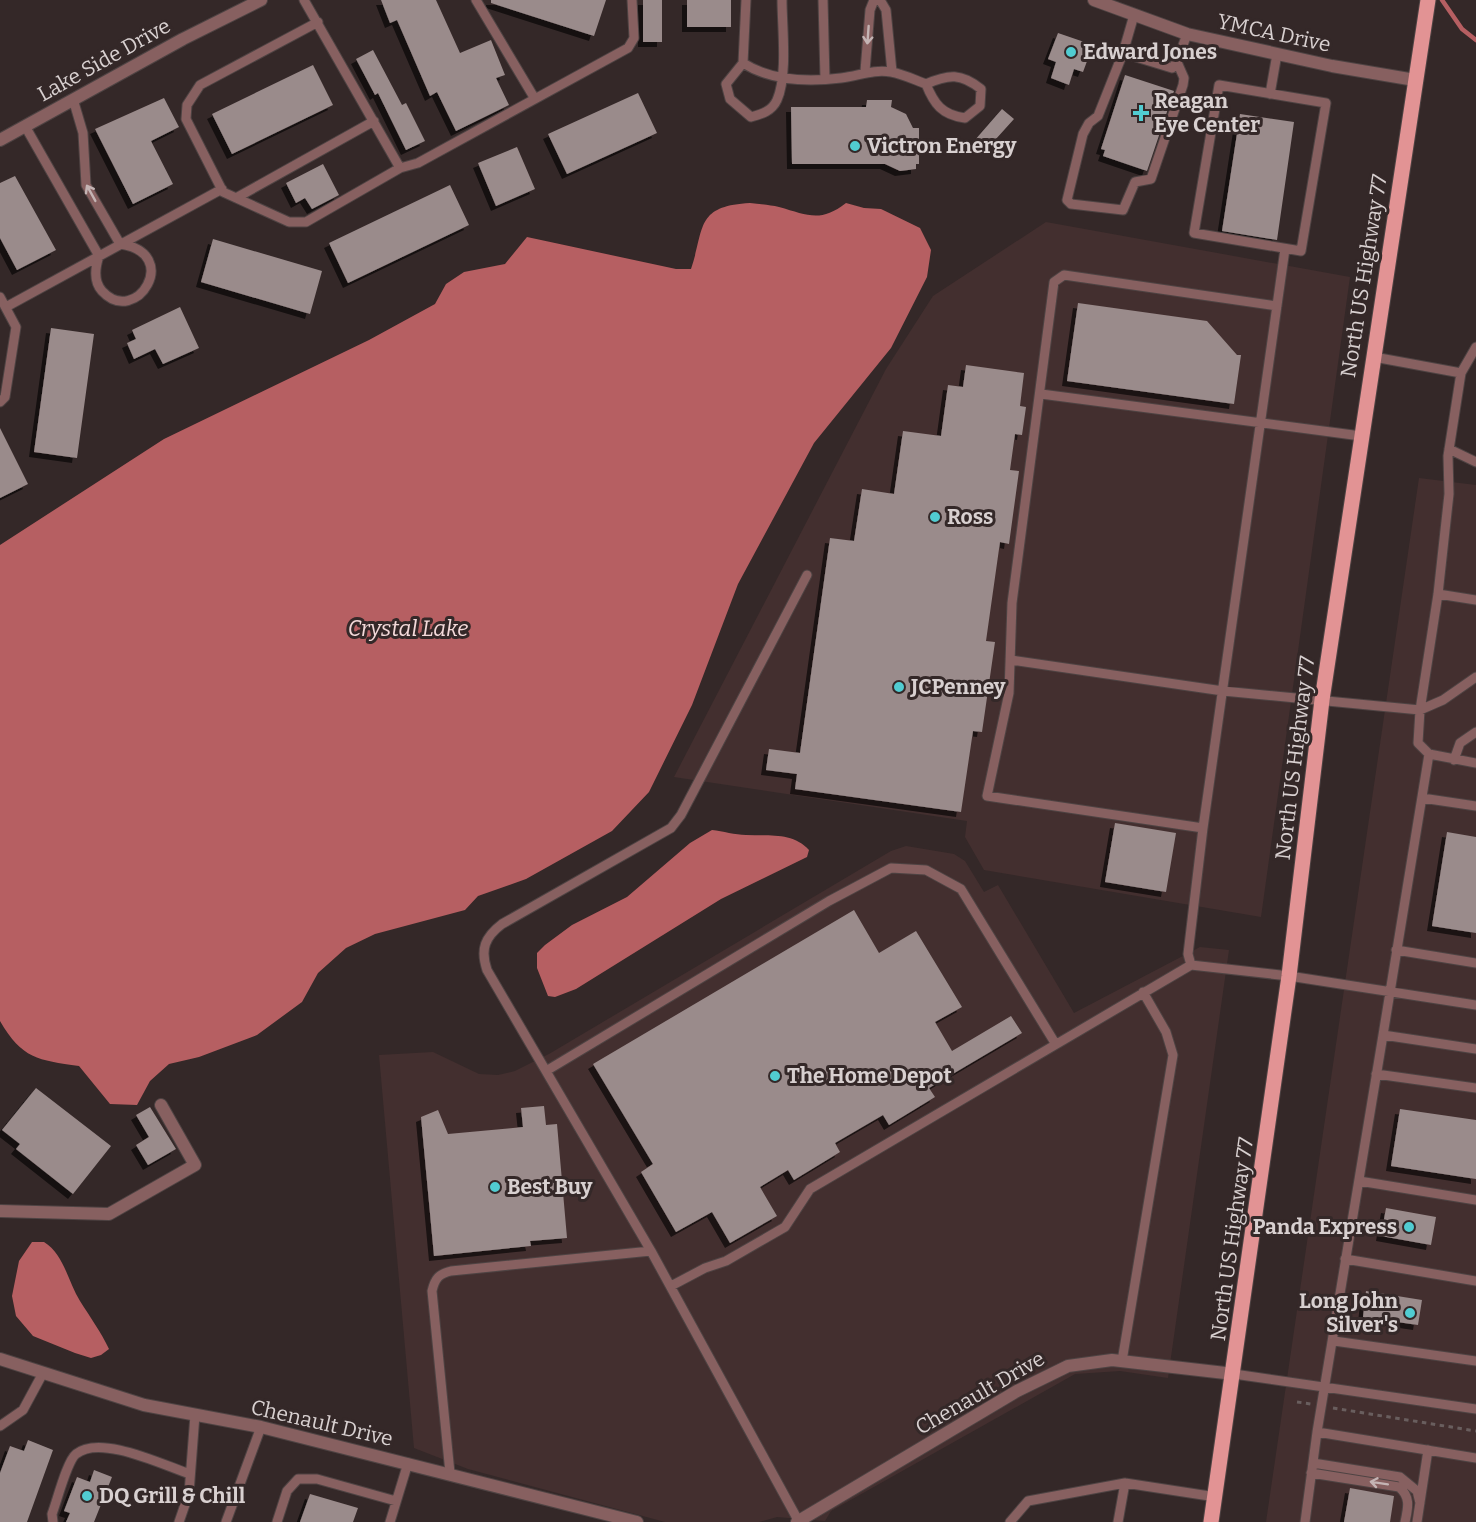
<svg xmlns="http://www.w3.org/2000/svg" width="1476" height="1522" viewBox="0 0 1476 1522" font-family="Bitter,serif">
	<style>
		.built { fill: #432f2f }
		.water { fill: #b65f62 }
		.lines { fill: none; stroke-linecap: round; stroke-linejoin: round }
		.stream { stroke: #b65f62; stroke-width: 4.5 }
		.building { fill: #9a8b8b; filter: url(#shadow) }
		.lane-casing { stroke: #4e4343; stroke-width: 11 }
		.street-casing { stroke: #4e4343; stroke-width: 14 }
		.primary-casing { stroke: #4e4343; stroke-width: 17 }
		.path { stroke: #695e5e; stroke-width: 3; stroke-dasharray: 4.5 4.5; stroke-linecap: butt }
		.lane { stroke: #876060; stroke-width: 9 }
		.street { stroke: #876060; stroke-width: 12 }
		.primary { stroke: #e29394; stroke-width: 15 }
		.oneway { stroke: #c4b4b4 }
		.poi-dot { fill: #51ccd1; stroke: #342828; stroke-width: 2 }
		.labels { text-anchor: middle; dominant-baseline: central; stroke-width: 6; stroke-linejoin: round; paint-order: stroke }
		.street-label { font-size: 21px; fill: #d8d0d0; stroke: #342828 }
		.poi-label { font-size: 21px; font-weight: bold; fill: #d8d0d0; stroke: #342828; text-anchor: start }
		.water-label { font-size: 22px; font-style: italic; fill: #f4dada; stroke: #342828 }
	</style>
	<defs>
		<filter id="shadow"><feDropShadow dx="-5" dy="5" stdDeviation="0" flood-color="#0009"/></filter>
	</defs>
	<rect width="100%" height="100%" fill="#342828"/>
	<path class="built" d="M1046,222L1350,277L1261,917L984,870L965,837L967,821L674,777L886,369L933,296Z
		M1419,478L1476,485V1522H1266Z
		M906,846L954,854L965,861L984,892L998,885L1074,1013L1200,947L1229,950L1168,1378L1120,1371L1075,1374L831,1511L825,1521L777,1517L759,1522H665L468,1469L414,1448L379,1055L433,1052L479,1074L498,1075L515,1071L549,1054L891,851Z"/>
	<path class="water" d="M750,203C759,204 770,205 779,207C808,215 820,223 846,203L864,208L881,209L920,228L931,250L927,277L891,348L814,443L738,584L692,705L649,792L612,831L526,879L478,896L465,910L375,934L346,948L318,973L302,1002L257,1035L199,1057L169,1064L150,1081L137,1105L110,1104L79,1066C38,1060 22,1059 0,1021V545L164,439L369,340L435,304L446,284L464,272L505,264L527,237L676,269H691C705,228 695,206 750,203Z
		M712,830C723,831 735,835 746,835C768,836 793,832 809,850L807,857L721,899L576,989L555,997L548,996L537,968V953L545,945L572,925L627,897L690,843Z
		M32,1242H44C64,1254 68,1282 80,1301C90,1317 101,1332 109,1349L101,1355L91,1358L75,1353L33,1336L16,1316L12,1296L19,1261Z"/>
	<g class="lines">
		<path class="stream" d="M1442,0L1462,29L1476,40"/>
	</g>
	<path class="building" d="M381,0H436L460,53L491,40L505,75L496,78L509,105L456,131L437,92L430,96L397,20L390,23Z
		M491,0H606L594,36L491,3Z
		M643,0H662V42H643Z
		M687,0H731V27H687Z
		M1058,33L1093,45L1083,72L1074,69L1069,85L1051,78L1056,62L1048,59Z
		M373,50L402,105L406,103L425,141L406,150L378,93L375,95L356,59Z
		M313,65L333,105L232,154L212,114Z
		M1125,75L1174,91L1147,171L1103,156L1105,150L1101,149Z
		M638,93L657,133L567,174L548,134Z
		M164,98L179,127L151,141L173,184L133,204L95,129Z
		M867,100H892L891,107L906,114L913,128H919V164H916V169L900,171L885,164H792L791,107H866Z
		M1002,109L1014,119L986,150L975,140Z
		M1240,114L1294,122L1277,240L1222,231Z
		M517,147L535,189L496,206L478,163Z
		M323,164L339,195L312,209L305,198L296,203L286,183Z
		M15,176L56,250L17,270L0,238V183Z
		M450,185L469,225L348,283L329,243Z
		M213,239L322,271L310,314L201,282Z
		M1078,303L1207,321L1237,355H1241L1234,404L1067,381Z
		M180,307L199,348L163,364L155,349L134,359L127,343L136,339L132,330Z
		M51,328L94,334L77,458L34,452Z
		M966,365L1024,373L1020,406L1026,407L1022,435L1015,434L1010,470L1019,471L1009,544L1000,542L986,641L995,642L982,732L973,731L961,812L795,789L797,774L766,770L769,749L800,753L830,538L854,541L862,489L894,494L903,431L941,436L948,385L963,387Z
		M0,428L28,484L0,498Z
		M1115,823L1176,833L1166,892L1105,882Z
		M1447,832L1476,837V933L1432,926Z
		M854,910L879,953L916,931L962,1007L935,1022L952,1051L1011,1016L1022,1033L929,1088L935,1097L889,1125L883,1115L835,1143L840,1152L794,1180L788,1170L760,1187L777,1216L730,1243L712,1212L676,1232L641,1172L653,1164L593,1064Z
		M36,1088L111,1146L73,1194L16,1149L20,1144L2,1130Z
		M544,1106L546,1125L557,1124L567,1238L530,1241L531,1246L434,1256L421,1117L438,1110L448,1134L523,1127L521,1108Z
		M150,1107L176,1149L148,1165L136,1145L149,1137L136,1115Z
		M1400,1109L1476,1120V1179L1391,1166Z
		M1386,1208L1436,1217L1431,1245L1381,1236Z
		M1366,1291L1422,1300L1418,1325L1363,1317Z
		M28,1440L53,1450L27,1522H0V1473L10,1446L24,1451Z
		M94,1470L112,1477L94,1522H66L70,1513L64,1511L77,1477L90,1482Z
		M1350,1488L1394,1496L1390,1522H1344Z
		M310,1494L358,1508L353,1522H300Z"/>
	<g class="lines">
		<defs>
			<path id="lane" d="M304,0L400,168L418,163L628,48L634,38L632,0
				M476,0L535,99
				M746,0L743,63C771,81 809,82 841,78C859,76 873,69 891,72C903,74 915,80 926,84C949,74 961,73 981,89L980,106L965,118C942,115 934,104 926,84
				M823,0L825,79
				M880,0L886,10L892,72
				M1134,15L1123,53L1172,68L1177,62L1187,34
				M318,22L200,85L187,105L186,119L223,192L289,222H306L400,168
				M1123,53L1098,116L1089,123L1083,134L1067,200L1071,204L1123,210L1135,182L1151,179L1183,85L1184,78L1177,62
				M743,63L726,84L730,99L751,117C762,114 772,111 777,100C788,75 782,27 782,0
				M865,71L870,10L874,0
				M1219,85L1326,103L1301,251L1194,233Z
				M1270,94L1277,54
				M25,126L99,256C95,268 93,281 102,291C136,328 183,253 120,244L86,185L83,133L73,99
				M236,198L374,121
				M0,297L16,327L5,397L0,402
				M6,307L222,189
				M1374,357L1461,373L1448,456L1449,494L1438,594L1420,710L1418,743L1429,754L1476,763
				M1461,373L1476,347
				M1041,394L1361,436
				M1449,449L1476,462
				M1438,594L1476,600
				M1011,660L1223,691L1420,710L1443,700L1476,677
				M1454,760L1460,743L1476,732
				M1422,798L1476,806
				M1203,828L1285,249
				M1396,950L1476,963
				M1191,965L1188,954L1203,828L987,796L1009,693L1012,603L1054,282L1064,275L1277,306
				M1383,1035L1429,754
				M546,1071L829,901L891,868L926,870L961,889L1055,1043
				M1376,1074L1476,1088
				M1359,1181L1476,1200
				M1345,1259L1476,1281
				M671,1286L705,1268L726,1261L785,1227L810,1189L1191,965L1289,976L1476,1005
				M1334,1341L1476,1361
				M1122,1361L1173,1055L1166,1032L1143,992
				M1234,1374L1476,1409
				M0,1426L23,1410L43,1373
				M1317,1432L1383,1035L1476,1049
				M1313,1463L1400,1477L1417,1491L1420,1503
				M450,1473L432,1291C435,1278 439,1274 451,1271L651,1251
				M1311,1473L1399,1487C1411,1497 1408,1508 1405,1522
				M53,1522L52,1514C57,1501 67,1461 76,1454C100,1434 163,1465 190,1474
				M179,1522L189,1493L195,1415
				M226,1522L261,1427
				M277,1522L287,1491L298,1479H317L396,1501
				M390,1522L408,1463
				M799,1522L651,1251L487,970C480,949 485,937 502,924L671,828L681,815L807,575
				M1010,1522L1028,1501L1125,1483L1216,1497
				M1118,1522L1125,1483
				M1305,1522L1317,1432L1476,1458
				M1417,1522L1428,1450"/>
			<path id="street" d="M1094,0L1187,34L1332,66L1415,80
				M0,140L183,39L261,0
				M0,1211L109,1214L195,1165L161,1105
				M0,1359L144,1405L261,1427L637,1522
				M797,1522L1017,1391L1068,1366L1112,1360L1234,1374"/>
			<path id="primary" d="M1211,1522L1289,976L1322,700L1428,0"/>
		</defs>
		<use href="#lane" class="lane-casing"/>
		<use href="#street" class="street-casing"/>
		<use href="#primary" class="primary-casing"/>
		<path class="path" d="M1297,1402L1311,1404
			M1333,1408L1476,1431"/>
		<use href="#lane" class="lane"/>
		<use href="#street" class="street"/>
		<use href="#primary" class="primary"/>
	</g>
	<defs><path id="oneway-shaft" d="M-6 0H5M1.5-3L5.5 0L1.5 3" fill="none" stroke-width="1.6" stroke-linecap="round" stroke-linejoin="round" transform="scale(1.5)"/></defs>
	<g class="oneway">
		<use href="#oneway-shaft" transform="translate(868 35) rotate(94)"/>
		<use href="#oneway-shaft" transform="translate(91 193) rotate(-119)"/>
		<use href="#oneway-shaft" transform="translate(1379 1483) rotate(-171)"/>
	</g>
	<g class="poi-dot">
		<circle cx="1071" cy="52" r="6"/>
		<path d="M1138 104h6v6h6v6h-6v6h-6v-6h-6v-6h6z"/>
		<circle cx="855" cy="146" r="6"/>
		<circle cx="935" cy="517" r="6"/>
		<circle cx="899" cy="687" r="6"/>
		<circle cx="775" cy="1076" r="6"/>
		<circle cx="495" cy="1187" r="6"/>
		<circle cx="1409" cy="1227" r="6"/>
		<circle cx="1410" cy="1313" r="6"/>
		<circle cx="87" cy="1496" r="6"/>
	</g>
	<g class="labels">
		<g class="street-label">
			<text transform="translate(1274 33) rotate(12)">YMCA Drive</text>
			<text transform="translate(104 60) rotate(-29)">Lake Side Drive</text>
			<text transform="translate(1364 276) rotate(-81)">North US Highway 77</text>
			<text transform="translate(1295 758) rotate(-83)">North US Highway 77</text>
			<text transform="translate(1232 1239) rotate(-82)">North US Highway 77</text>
			<text transform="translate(980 1393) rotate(-30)">Chenault Drive</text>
			<text transform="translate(322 1423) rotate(13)">Chenault Drive</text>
		</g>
		<g class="poi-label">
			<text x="1083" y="52">Edward Jones</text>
			<text x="1154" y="101">Reagan<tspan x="1154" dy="24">Eye Center</tspan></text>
			<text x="867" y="146">Victron Energy</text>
			<text x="947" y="517">Ross</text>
			<text x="911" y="687">JCPenney</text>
			<text x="787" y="1076">The Home Depot</text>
			<text x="507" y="1187">Best Buy</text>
			<text x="1397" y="1227" text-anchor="end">Panda Express</text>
			<text x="1398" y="1301" text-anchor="end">Long John<tspan x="1398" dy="24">Silver's</tspan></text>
			<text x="99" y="1496">DQ Grill &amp; Chill</text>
		</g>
		<g class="water-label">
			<text x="408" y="628">Crystal Lake</text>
		</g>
	</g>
</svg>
